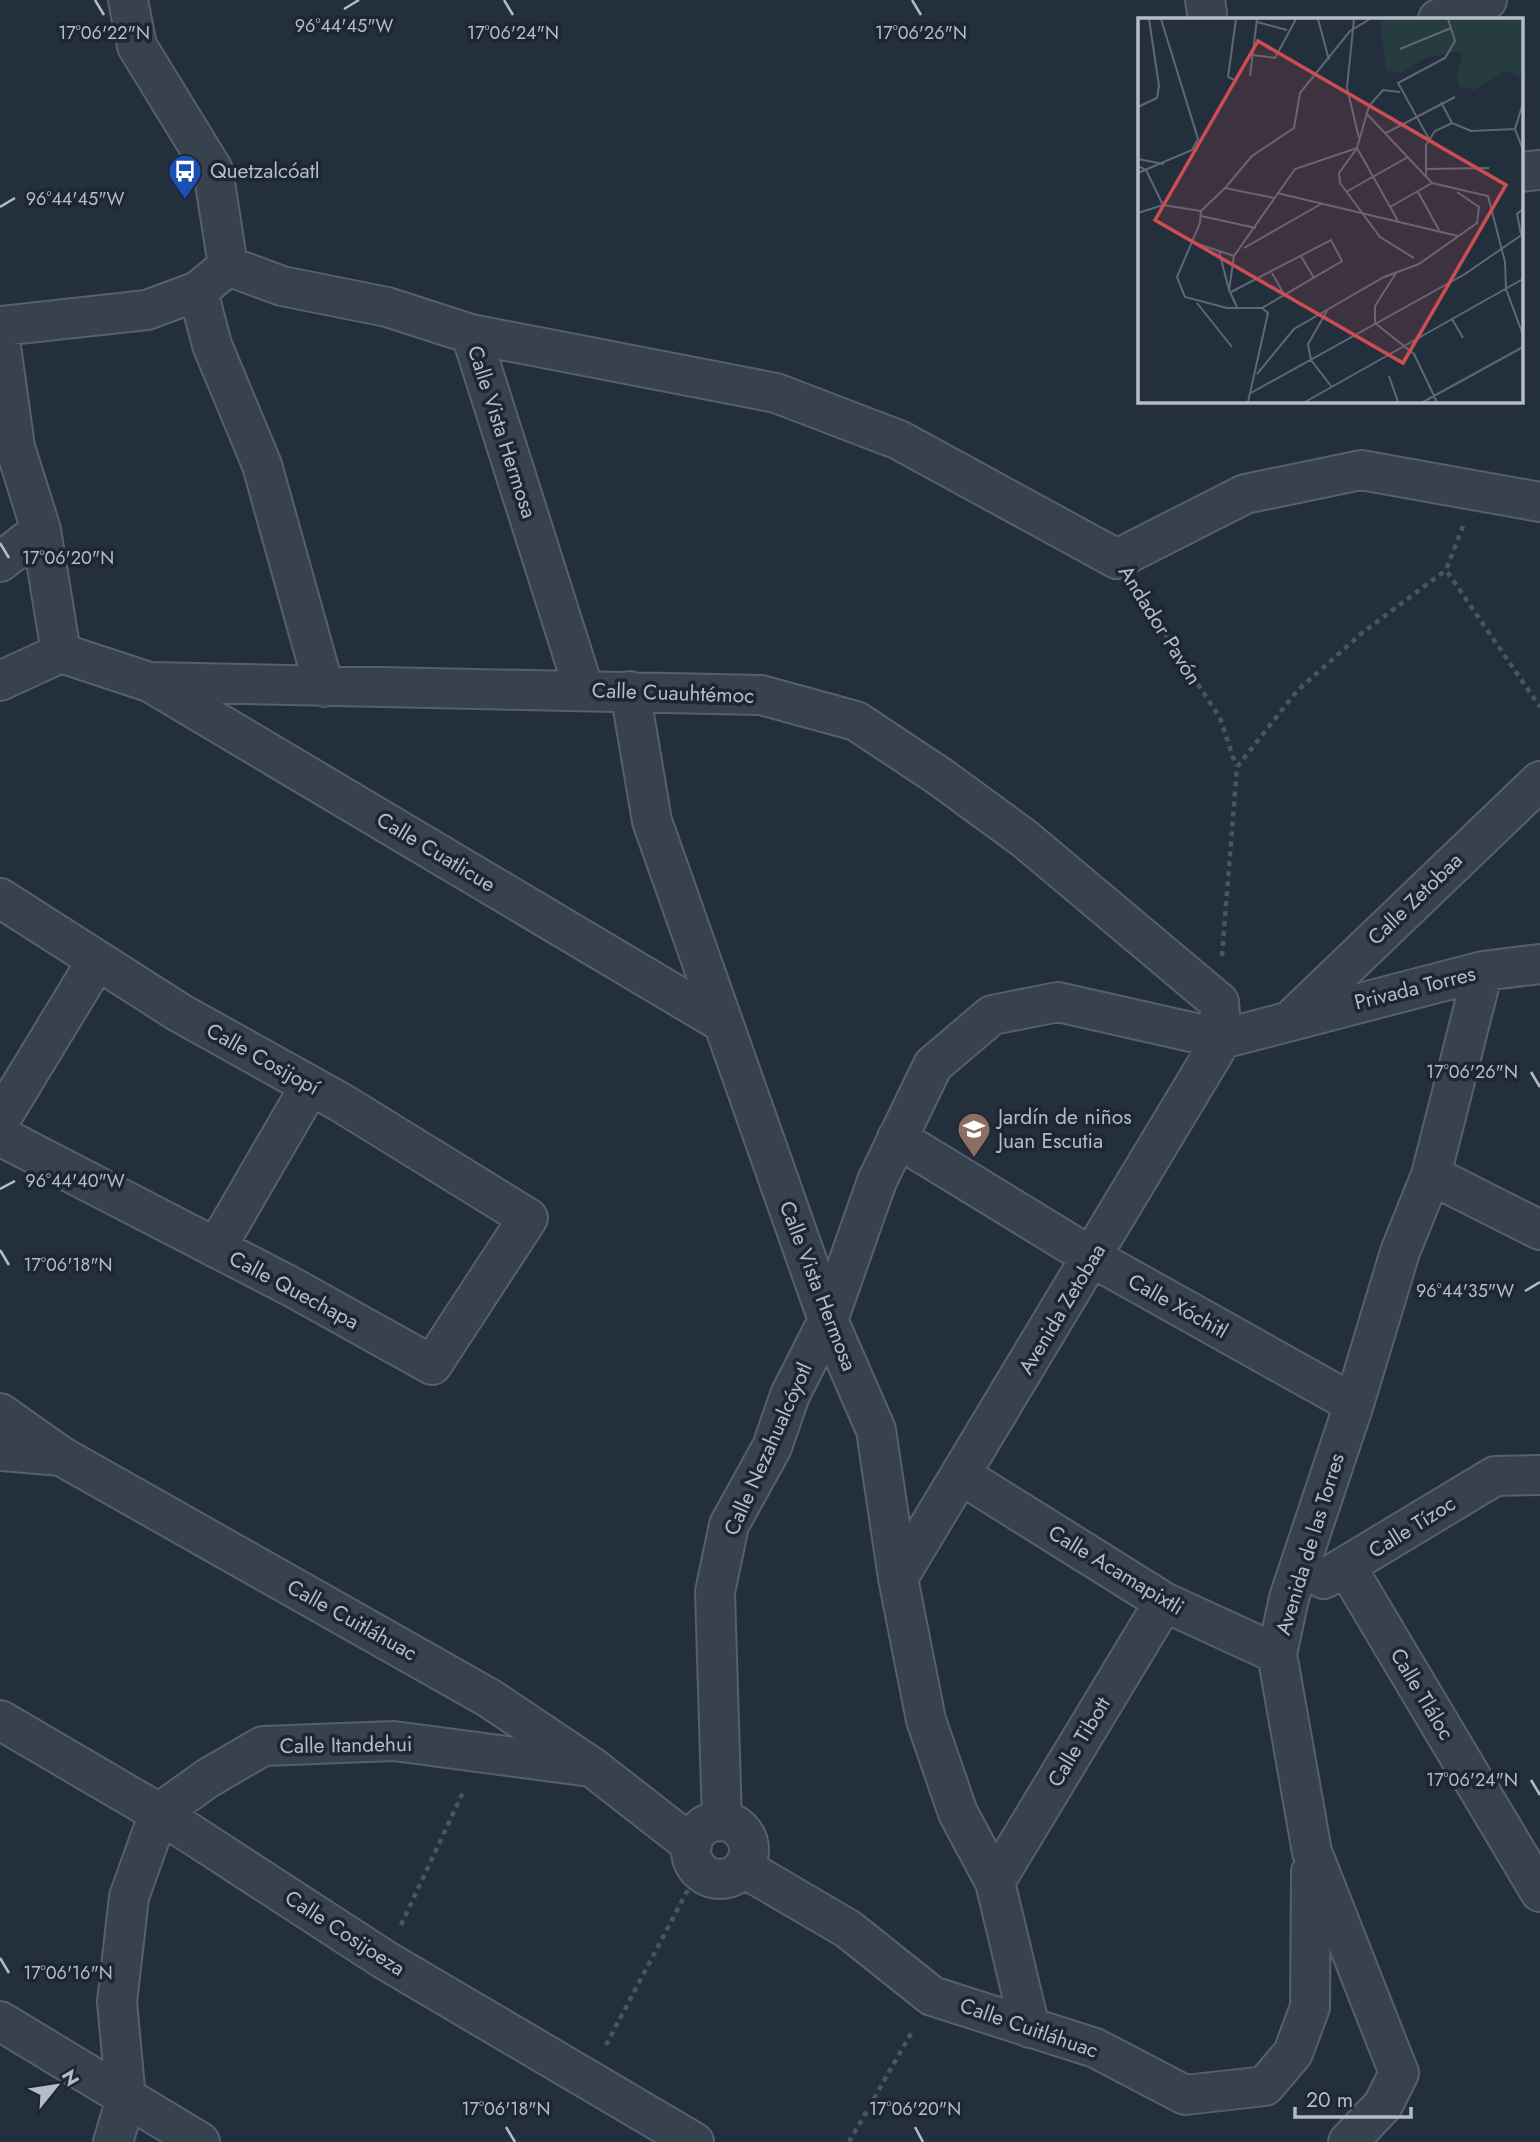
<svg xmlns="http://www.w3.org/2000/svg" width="1540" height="2142" viewBox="0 0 1540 2142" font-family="Jost,sans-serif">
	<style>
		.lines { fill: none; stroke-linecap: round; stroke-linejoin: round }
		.minor-casing { stroke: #565f6c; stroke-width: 42 }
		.path { stroke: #44595c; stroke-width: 4.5; stroke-dasharray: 5 5; stroke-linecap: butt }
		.minor { stroke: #38414e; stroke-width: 38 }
		.ticks { fill: none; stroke: #b4bcc9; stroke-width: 2.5 }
		.labels { text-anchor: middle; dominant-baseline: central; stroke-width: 7; stroke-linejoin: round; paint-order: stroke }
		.poi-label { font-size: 21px; fill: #b4bcc9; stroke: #1d2633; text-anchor: start }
		.street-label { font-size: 21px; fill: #b4bcc9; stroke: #1d2633 }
		.inset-road { fill: none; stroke: #5e6776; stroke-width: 2 }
		.view { fill: #ce4d50; fill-opacity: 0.15; stroke: #ce4d50; stroke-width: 3.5 }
		.inset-edge { fill: none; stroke: #b4bcc9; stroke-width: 3.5 }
		.ticks-label { font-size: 18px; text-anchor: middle; fill: #b4bcc9; stroke: #1d2633; stroke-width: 7; stroke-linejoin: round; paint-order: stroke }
	</style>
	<rect width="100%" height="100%" fill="#242f3e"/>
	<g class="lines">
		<defs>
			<path id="minor" d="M1205,0L1207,13
				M1438,19L1487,0
				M1521,172L1540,170
				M228,266L282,286L387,307L471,334L584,690
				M198,291L212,345L262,465L324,687
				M0,326L147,310L198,291L228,266L213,170L137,46L128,0
				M471,334L776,393L899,440L1117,559L1245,494L1361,470L1540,502
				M0,339L15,447L41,530L61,653
				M0,562L41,530
				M0,681L61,653L149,682L761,695L856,721L939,776L1025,839L1219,1002L1222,1039L898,1578
				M151,683L723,1023
				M630,691L652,821L828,1320L876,1430L898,1578L926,1720L958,1813L995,1882L1030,2028
				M0,898L180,1013L340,1102L528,1218L432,1365L290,1286L0,1136
				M1293,1018L1540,781
				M0,1120L96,962
				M897,1138L1093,1258L1354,1404
				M1431,1175L1540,1230
				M216,1248L310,1086
				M0,1413L61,1456L489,1698L592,1767L692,1845
				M0,1451L61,1456
				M961,1475L1164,1602L1277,1654
				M1347,1568L1540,1892
				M1324,1579L1495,1476L1540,1475
				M0,1720L159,1813L385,1960L694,2142
				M722,1821L715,1592L729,1525L772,1447L790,1395L828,1320L877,1181L933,1065L992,1015L1058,1002L1222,1039L1483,971L1540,964
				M691 1850a29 29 0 1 1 58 0a29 29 0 1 1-58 0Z
				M744,1868L848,1929L932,1996L1095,2048L1185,2095L1265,2086L1293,2053L1310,2007L1311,1872
				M995,1882L1164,1602
				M0,2021L200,2142
				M113,2142L126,2099L117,2002L129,1897L159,1813L208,1778L263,1746L394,1741L583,1766
				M1348,2142L1383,2105L1399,2073L1312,1852L1277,1654L1289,1598L1354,1404L1400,1252L1431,1175L1483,971"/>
		</defs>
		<use href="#minor" class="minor-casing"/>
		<path class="path" d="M1463,526L1446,570L1540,707
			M1138,592L1220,718L1236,766
			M1222,956L1237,767L1297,691L1362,633L1446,570
			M401,1925L464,1790
			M606,2045L692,1882
			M849,2142L913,2030"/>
		<use href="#minor" class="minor"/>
	</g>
	<path class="ticks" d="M95,0L104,15M504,0L513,15M912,0L921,15M344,9L359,0M0,207L15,198M0,543L9,558M1531,1072L1540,1087M0,1189L15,1181M0,1250L9,1265M1525,1291L1540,1282M1531,1780L1540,1795M0,1958L9,1973M506,2127L515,2142M915,2127L923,2142"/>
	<defs>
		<symbol id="bus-pin" viewBox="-11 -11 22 30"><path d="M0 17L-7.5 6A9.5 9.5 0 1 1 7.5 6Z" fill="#1a4fb4" stroke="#1d2633"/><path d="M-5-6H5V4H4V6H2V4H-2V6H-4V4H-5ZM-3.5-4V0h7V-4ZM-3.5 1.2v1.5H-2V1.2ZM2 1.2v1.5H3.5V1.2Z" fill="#fff"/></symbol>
		<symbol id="school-pin" viewBox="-11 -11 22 30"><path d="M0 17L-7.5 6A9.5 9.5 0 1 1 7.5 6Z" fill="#8d6e63" stroke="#1d2633"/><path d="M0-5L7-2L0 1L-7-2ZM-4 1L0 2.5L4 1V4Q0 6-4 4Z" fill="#fff"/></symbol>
	</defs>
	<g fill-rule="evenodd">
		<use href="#bus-pin" x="166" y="152" width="38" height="52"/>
		<use href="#school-pin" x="955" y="1110" width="38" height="52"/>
	</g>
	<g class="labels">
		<g class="poi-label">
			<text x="210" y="171">Quetzalcóatl</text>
			<text x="998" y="1117">Jardín de niños<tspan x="998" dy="24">Juan Escutia</tspan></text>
		</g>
		<g class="street-label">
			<text transform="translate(502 432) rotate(72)">Calle Vista Hermosa</text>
			<text transform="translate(1160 625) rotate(58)">Andador Pavón</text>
			<text transform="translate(673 693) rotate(2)">Calle Cuauhtémoc</text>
			<text transform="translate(436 852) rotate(31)">Calle Cuatlicue</text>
			<text transform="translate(1415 899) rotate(-44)">Calle Zetobaa</text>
			<text transform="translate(1415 988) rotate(-14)">Privada Torres</text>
			<text transform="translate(263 1059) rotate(29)">Calle Cosijopí</text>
			<text transform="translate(818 1286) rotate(69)">Calle Vista Hermosa</text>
			<text transform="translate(294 1290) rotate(28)">Calle Quechapa</text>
			<text transform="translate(1178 1306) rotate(29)">Calle Xóchitl</text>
			<text transform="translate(1062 1309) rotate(-59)">Avenida Zetobaa</text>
			<text transform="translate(768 1449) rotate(-66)">Calle Nezahualcóyotl</text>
			<text transform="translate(1412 1527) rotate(-32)">Calle Tízoc</text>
			<text transform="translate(1310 1544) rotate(-73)">Avenida de las Torres</text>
			<text transform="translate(1116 1570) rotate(31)">Calle Acamapixtli</text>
			<text transform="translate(352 1620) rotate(29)">Calle Cuitláhuac</text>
			<text transform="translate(1422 1694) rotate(59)">Calle Tláloc</text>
			<text transform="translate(1079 1742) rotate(-59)">Calle Tibott</text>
			<text transform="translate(346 1745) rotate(-1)">Calle Itandehui</text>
			<text transform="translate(345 1933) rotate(33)">Calle Cosijoeza</text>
			<text transform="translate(1029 2028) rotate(19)">Calle Cuitláhuac</text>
		</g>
	</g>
	<g transform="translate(1138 18)">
		<rect width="385" height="385" fill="#242f3e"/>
		<path d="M242,1H385V60L367,53L336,72L328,70L321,67L319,58L325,37L318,33L288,40L262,55L248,53Z" fill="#263c3f"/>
		<path class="inset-road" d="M98,1L90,59L99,63M180,1L191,42M216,1L209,70L221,120M119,4L149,12M262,31L313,10M115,37L137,40L158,1M112,58L119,1M262,74L245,72L231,88L219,130L201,155L202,165L242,219L276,240M303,84L314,105L333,113L377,111M385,85L377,111L385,132M0,89L19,80L21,68L11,1M228,95L294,165L350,178L367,244L368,271L385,317M248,115L317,79M291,121L260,65L307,40L317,23L310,1M0,141L26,146M0,148L8,152L25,187L63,193L62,205L39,259L47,279L89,290H124L130,295L110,384M288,151L351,150M0,155L54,132L60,121L23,1M288,159V127L297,113L314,105M87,170L114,138L156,110L162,75L212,13L232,1M208,174L270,139M280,174L301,212M139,175L320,218M252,189L294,165M63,193L87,170L136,180M0,195L25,187M63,198L118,210M383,216L379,196L385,191M54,224L96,238M106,230L183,186M81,233L91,272M163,238L176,260M134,255L147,278M258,255L237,288V305L276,336L299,384M93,274L193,222L204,243L124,290M59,285L94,329M99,289L91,272L96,238L157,151L219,130L260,203M189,293L170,326L173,342L193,368M314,301L325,320M119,356L156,311L246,259L281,246L339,205L341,189L319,174M251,358L260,384M111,376L327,256L385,216M167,384L385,261M285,384L385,329"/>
		<path class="view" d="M120,23L368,167L265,345L17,202Z"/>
		<rect width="385" height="385" class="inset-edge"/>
	</g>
	<g class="ticks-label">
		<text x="344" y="32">96°44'45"W</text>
		<text x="104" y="39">17°06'22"N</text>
		<text x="513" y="39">17°06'24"N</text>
		<text x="921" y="39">17°06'26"N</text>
		<text x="75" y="205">96°44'45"W</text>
		<text x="68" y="564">17°06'20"N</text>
		<text x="1472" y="1078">17°06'26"N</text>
		<text x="75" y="1187">96°44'40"W</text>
		<text x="68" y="1271">17°06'18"N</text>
		<text x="1465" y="1297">96°44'35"W</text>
		<text x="1472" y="1786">17°06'24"N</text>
		<text x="68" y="1979">17°06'16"N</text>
		<text x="506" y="2115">17°06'18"N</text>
		<text x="915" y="2115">17°06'20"N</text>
	</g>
	<g transform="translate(56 2086) rotate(60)" stroke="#1d2633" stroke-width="5" paint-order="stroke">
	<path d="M0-5L12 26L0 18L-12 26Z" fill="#b4bcc9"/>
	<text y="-10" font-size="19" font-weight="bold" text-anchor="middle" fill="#b4bcc9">N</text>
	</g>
	<path d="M1295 2107v10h116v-10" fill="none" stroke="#b4bcc9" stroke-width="3.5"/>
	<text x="1306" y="2107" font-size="21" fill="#b4bcc9" stroke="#1d2633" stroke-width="5" paint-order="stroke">20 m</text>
</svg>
